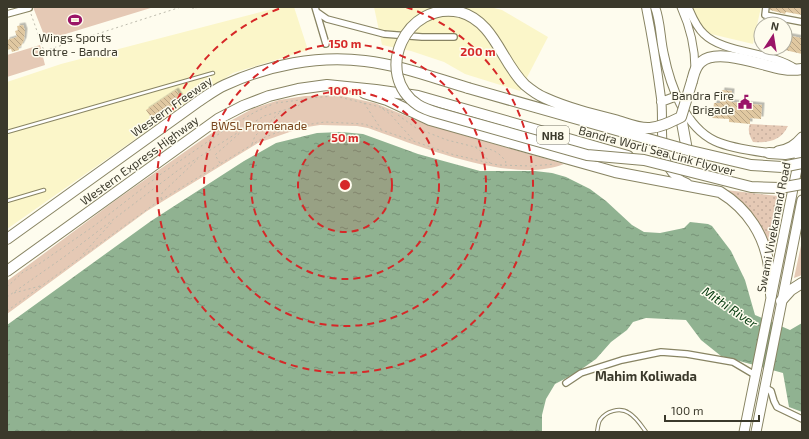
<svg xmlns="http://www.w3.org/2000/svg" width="809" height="439" viewBox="0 0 809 439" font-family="'Exo 2',sans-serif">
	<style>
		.built { fill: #fbf6c9 }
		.grass { fill: url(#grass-dots) }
		.green { fill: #e5c9b5 }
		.water { fill: url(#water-ripples) }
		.building { fill: url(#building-back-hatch); filter: url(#shadow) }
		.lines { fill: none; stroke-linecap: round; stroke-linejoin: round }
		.service-casing { stroke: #888463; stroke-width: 4.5 }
		.minor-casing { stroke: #888463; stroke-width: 8 }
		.tertiary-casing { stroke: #888463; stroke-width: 9 }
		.secondary-casing { stroke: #888463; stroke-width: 10 }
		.primary-casing { stroke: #888463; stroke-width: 11 }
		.motorway-casing { stroke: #888463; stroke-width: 12 }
		.path { stroke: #bdbbad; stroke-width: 1; stroke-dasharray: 2 3; stroke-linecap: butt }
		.service { stroke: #fff; stroke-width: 2.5 }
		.minor { stroke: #fff; stroke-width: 5.5 }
		.tertiary { stroke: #fff; stroke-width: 7 }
		.secondary { stroke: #fff; stroke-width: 8 }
		.primary { stroke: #fff; stroke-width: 9 }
		.motorway { stroke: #fff; stroke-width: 10 }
		.motorway-bridge-casing { stroke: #888463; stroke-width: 12; stroke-linecap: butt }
		.motorway-bridge { stroke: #fff; stroke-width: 10 }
		.ring { fill: none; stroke: #d62828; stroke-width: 2; stroke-dasharray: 7 5 }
		.labels { text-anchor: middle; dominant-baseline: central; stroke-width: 3; stroke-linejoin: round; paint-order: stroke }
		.shield { fill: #fefcee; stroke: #767466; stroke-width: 1 }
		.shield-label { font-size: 11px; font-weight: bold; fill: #3b392b }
		.poi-label { font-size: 12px; fill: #3b392b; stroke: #fefcee }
		.street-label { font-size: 12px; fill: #3b392b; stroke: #fefcee }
		.park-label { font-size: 12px; fill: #79461d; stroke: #fefcee }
		.water-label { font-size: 13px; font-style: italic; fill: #0c4015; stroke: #fefcee }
		.neighbourhood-label { font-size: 13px; font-weight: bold; fill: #3b392b; stroke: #fefcee }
		.centre { fill: #d62828; stroke: #fefcee; stroke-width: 2 }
		.ring-label { font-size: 12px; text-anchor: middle; font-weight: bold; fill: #d62828; stroke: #fefcee; stroke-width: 3; stroke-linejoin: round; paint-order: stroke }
	</style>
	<defs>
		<pattern id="grass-dots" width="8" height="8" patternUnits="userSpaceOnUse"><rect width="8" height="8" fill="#e5c9b5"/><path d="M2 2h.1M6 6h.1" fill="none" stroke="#c5ad9c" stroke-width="1.8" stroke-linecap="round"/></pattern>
		<pattern id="water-ripples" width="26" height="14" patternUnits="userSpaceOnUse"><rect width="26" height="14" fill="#90b291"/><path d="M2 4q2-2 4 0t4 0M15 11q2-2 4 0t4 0" fill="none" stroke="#779277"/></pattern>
		<pattern id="building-back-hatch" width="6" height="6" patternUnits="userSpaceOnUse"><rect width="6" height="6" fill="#e0c8a1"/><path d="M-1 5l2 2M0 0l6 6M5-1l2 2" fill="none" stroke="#b7a383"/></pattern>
		<filter id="shadow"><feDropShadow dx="2.5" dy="-2.5" stdDeviation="0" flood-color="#0004"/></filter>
	</defs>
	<rect width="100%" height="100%" fill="#fefcee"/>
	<path class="built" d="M280,7H294L308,50L233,73L191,100L7,229V82L61,64Z
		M374,7H490L502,10L548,37L520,91L465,74L444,62L411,51L382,45Z
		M691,7H761L753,44L711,34L699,25Z"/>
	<path class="grass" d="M750,124L788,126C781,141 768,143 753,142C750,136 747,131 750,124Z
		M726,190L778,196L769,253L749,210L738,199Z"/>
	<path class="green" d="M33,7H154L46,40Z
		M40,45L45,65L7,77V55Z
		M338,95L375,103L425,124L564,164C512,185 419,146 368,128L357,126L320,125L301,128L258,143L147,211L7,314V281L116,200L203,139L232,120L252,109L279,100L305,96Z
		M802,241V275L794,278Z"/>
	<path class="water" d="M341,132L363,134L418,154L480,171H535L552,173L566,177L590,189L606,201L632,225L644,232L660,233L684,228L690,222L708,224L712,226L731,251L745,280L755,315L790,330L802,323V412L789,407L783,373L721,356L701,340L686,320L646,318L633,322L627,330L611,342L596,359L576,373L555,384L546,399L542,415V432H7V325L151,221L244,161L276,143L317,133Z"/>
	<path class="building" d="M770,7H802V15L786,12L785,14L770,10Z
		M23,25L25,31L24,40L21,46L18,47L19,50L12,52L11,49L7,50V40L17,37L15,31L18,30L17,26Z
		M785,35L802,38V54L785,50Z
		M176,90L182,99L152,119L146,110Z
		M722,90L732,91L731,102L762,105L761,119L750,118V124L729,122V119L712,118L714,103H720Z"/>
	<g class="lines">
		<defs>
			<path id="service" d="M7,132L213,73
				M7,201L44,190
				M597,432C598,428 598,423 600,420C606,411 620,407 629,413C636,417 641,425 646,432"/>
			<path id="minor" d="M315,7L326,44
				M766,7L765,15L802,22
				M317,12L327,19L384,34L422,37H454
				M7,14L29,8
				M566,383L581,373L622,360L661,352L687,354L733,362L755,375
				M764,387L771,391L774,401L777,407L802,419"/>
			<path id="tertiary" d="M681,7C690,27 695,47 695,69
				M688,7C692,16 696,27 704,34C724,54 771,51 796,69"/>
			<path id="secondary" d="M646,7C652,37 657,68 661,98C664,120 658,146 669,168C673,175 679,180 687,183
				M655,7C661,22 660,39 664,55C670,85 685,127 715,141C730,148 753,151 769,153
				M661,102L677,96"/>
			<path id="primary" d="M778,151C789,149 795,145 802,137
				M744,432L802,144
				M756,432L802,200"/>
			<path id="motorway" d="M692,81C694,74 695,67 701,62C718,47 763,66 783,69C789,70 796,70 802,69
				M364,93L387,100L430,120L615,172L720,192C748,209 765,236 769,267C771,277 771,286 771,295
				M681,117L687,150
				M769,153L785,154L802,151
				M7,239L199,101C208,95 216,89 225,85C268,65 318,55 365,61C400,65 434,78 468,88
				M7,271L218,119L243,106L269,96L298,89L327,85L376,90L418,96L628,156
				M781,301L791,290L802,283"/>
		</defs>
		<use href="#service" class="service-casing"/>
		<use href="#minor" class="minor-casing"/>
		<use href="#tertiary" class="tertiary-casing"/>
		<use href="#secondary" class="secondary-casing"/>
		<use href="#primary" class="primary-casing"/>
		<use href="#motorway" class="motorway-casing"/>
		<path class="path" d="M193,7V9L198,7
			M31,14L44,51L181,7
			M276,103L308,99
			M364,103L381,129
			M382,108L394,113
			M398,115L416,128L447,140L475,147L483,153L490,163
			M252,144L255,136L280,112
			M475,147C489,148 498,150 506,162L504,165
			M220,163L215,155L242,131
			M161,199L162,193L198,159
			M83,254L113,221
			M7,287L23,272L39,264L94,226L161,174L226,129L255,112L273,104
			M14,293L40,286
			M7,297L64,257L177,171L264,116L298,106L309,98L335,96L380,107L390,114L415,142
			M7,311L156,203L263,138L291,127L325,122L364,124L451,154L498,165L532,166L555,164"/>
		<use href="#service" class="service"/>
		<use href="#minor" class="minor"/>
		<use href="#tertiary" class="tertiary"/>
		<use href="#secondary" class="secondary"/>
		<use href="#primary" class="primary"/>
		<use href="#motorway" class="motorway"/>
		<defs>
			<path id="motorway-bridge" d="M692,81L681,117C671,122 661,127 650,128C638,129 626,123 615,120C591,114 567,108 545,98C538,95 531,90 525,85C501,62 495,22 460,12C406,0 372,74 418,105C424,109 431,111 438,113L587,155L644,160L751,187L780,188L802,184
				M468,88L687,150L751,165L782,167L802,163"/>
		</defs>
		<use href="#motorway-bridge" class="motorway-bridge-casing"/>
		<use href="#motorway-bridge" class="motorway-bridge"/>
	</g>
	<circle cx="345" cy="185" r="47" fill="#d62828" fill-opacity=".12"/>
	<g class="ring">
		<circle cx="345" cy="185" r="47"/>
		<circle cx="345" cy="185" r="94"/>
		<circle cx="345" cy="185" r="141"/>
		<path d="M406 7A188 188 0 1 1 284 7"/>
	</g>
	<defs>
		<symbol id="stadium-bare" viewBox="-9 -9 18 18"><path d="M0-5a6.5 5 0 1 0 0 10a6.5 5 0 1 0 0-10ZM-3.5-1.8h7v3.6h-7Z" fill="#9a1467" stroke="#fefcee" stroke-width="2.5" paint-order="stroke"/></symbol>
		<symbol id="civic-bare" viewBox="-9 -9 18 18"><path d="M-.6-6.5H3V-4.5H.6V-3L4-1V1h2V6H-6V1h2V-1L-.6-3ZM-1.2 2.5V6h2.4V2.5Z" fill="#9a1467" stroke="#fefcee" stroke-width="2.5" paint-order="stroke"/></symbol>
	</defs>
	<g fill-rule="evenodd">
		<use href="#stadium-bare" x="65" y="10" width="20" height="20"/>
		<use href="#civic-bare" x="735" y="92" width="20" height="20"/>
	</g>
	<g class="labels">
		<rect class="shield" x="537" y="126" width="32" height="18" rx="3"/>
		<g class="shield-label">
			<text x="553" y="135">NH8</text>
		</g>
		<g class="poi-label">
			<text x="75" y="37">Wings Sports<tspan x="75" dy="14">Centre - Bandra</tspan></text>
			<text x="734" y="95" text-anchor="end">Bandra Fire<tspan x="734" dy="14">Brigade</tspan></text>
		</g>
		<g class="street-label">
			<text transform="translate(171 106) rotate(-35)">Western Freeway</text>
			<text transform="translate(657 150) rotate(15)">Bandra Worli Sea Link Flyover</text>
			<text transform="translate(139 160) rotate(-36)">Western Express Highway</text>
			<text transform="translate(773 227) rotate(-79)">Swami Vivekanand Road</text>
		</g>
		<g class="park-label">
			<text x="259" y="125">BWSL Promenade</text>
		</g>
		<g class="water-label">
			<text transform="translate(730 307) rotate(34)">Mithi River</text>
		</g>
		<g class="neighbourhood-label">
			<text x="646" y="376">Mahim Koliwada</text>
		</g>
	</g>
	<circle cx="345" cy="185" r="6" class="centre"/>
	<g class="ring-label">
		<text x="345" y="48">150 m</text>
		<text x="478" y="56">200 m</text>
		<text x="345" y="95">100 m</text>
		<text x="345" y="142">50 m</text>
	</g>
	<rect width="809" height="439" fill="none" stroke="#3b392b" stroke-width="16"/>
	<g transform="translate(773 36) rotate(12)"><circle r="19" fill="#fefcee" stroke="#b0aea0"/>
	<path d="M0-3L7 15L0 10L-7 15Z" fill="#9a1467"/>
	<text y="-6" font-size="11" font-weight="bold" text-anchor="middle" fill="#3b392b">N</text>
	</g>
	<path d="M665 415v6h94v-6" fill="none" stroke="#3b392b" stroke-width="2"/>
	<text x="671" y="415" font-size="12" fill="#3b392b" stroke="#fefcee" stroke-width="3" paint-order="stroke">100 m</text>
</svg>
